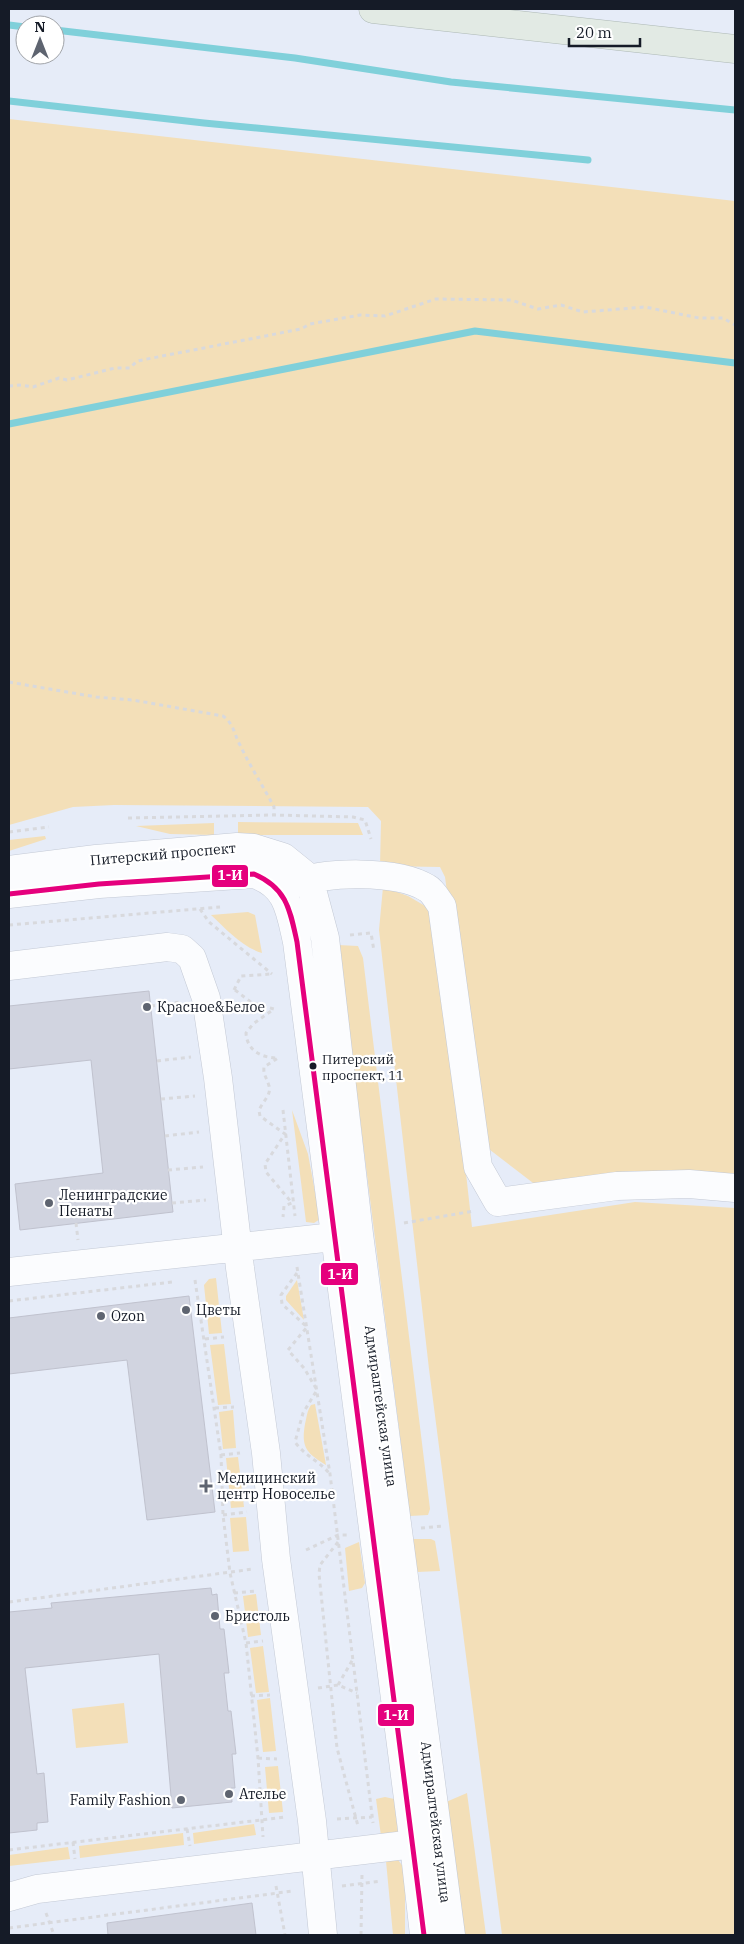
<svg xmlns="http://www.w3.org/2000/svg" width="744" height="1944" viewBox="0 0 744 1944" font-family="'IBM Plex Serif',serif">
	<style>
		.green { fill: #f3dfb8 }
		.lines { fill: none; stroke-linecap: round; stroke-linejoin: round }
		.stream { stroke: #80d0da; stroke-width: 7 }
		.building { fill: #d1d4e0; stroke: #c0c2ce }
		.minor-casing { stroke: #c3c9d5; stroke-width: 29 }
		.highway-casing { stroke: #adb8b5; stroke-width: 29 }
		.path { stroke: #d8d9dd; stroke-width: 3; stroke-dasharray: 4 4; stroke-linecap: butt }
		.minor { stroke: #fbfcfe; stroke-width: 28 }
		.highway { stroke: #e2eae4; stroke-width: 28 }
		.bus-1-casing { stroke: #fff; stroke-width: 9 }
		.bus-1 { stroke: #e5007d; stroke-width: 5 }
		.poi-dot { fill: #5e6470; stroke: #fff; stroke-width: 2 }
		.bus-dot { fill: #151b27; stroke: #fff; stroke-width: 2 }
		.labels { text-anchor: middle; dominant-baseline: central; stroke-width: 4.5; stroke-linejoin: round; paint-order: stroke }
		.bus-label { font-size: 13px; fill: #151b27; stroke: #fff; text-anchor: start }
		.street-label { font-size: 14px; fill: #151b27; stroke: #fff }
		.poi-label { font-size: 14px; fill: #151b27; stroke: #fff; text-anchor: start }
		.line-badge { stroke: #fff; stroke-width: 2 }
		.badge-label { font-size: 14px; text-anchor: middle; font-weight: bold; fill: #fff }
	</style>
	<rect width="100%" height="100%" fill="#e6ecf8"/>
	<path class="green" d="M9,119L735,201V1181L537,1186L481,1143L445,877L440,867L380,866L381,821L368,807L114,805L73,807L9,825Z
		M238,822L358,823L363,835H238Z
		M214,823V835L170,834L136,826Z
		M45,836L46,839L9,851V840Z
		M383,887L408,896L432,910L442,959L472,1227L635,1202L735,1208V1935H502L429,1369L379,930Z
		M248,912L255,915L262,953C242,947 226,929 211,915Z
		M338,945L358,946L363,958L430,1509L428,1515L410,1516Z
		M292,1110L308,1154L320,1219L314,1223L306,1222Z
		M216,1278L222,1333L209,1334L204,1285L209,1279Z
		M297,1280L304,1320L286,1300V1296Z
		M224,1344L231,1404L218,1405L210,1345Z
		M315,1404L326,1465C306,1453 301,1447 305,1424C307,1416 307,1411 311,1405Z
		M233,1410L236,1448L223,1449L219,1412Z
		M238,1457L244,1507L231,1508L226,1458Z
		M246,1517L249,1551L233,1552L230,1518Z
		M412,1539H431L435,1541L440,1571L417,1572Z
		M359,1542L365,1583L362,1588L349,1591L345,1548Z
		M256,1594L261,1635L248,1637L243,1596Z
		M263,1646L269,1692L256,1693L250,1648Z
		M270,1698L276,1751L263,1752L257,1700Z
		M124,1703L128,1743L76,1748L72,1709Z
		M278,1766L283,1812L269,1813L265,1767Z
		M467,1793L486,1935H464L446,1802Z
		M385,1797L394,1799L398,1832L381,1836L376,1799Z
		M254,1824L256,1835L194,1844L193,1833Z
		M183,1833L184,1845L80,1858L79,1846Z
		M68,1847L70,1859L9,1866V1855Z
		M395,1856L405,1869V1935H393L386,1861Z"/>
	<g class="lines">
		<path class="stream" d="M9,25L25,27
			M55,30L295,58L451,82L735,110
			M9,101L204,123L588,160
			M9,424L475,331L735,363"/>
	</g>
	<path class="building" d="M149,991L173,1212L20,1230L15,1184L103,1173L91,1060L9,1069V1006Z
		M189,1296L215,1512L147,1520L127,1360L9,1374V1318Z
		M211,1588L212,1595L217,1594L220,1629H224L229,1673H224L228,1711H231L236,1754H232L235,1788H231L232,1802L172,1808L159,1654L25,1668L37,1774L44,1773L48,1822L37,1823V1830L9,1833V1612L52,1608L51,1603Z
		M252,1903L256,1935H108L107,1923Z"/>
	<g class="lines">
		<defs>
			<path id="minor" d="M9,870L96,859L237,847L254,848L283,857L309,878L325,938L359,1234L451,1935
				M293,884C324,871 398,870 427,888C433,891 438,901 442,906L478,1167L498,1202L617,1186L689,1184L735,1188
				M9,894L99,884L254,874C288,885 290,911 297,942L414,1845L424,1935
				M9,966L167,947L182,949L192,958L206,998L218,1078L240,1268L266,1453L276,1559L312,1821L323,1935
				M9,1272L352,1235
				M9,1897L37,1889L431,1842"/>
			<path id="highway" d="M373,9L735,49"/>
		</defs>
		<use href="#minor" class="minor-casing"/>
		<use href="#highway" class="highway-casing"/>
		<path class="path" d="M9,386L21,385L33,387L59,378L67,380L115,368H130L137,361L301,329L310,324L360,315L385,316L436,299L511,300L538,309L561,305L583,312L645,307L699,318H723L735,325
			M9,682L96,697L133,700L223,716C234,724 234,734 240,745C250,766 263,786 274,807V815
			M128,818L274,815L353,817L365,820L371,839
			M9,832L49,827
			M200,909L209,922L272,974
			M9,925L220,907
			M350,935L371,933L374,951
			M234,990L241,976L271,974
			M235,990L252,1003L274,1009L253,1024L246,1033C247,1051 262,1058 278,1058L264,1067C263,1075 267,1078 269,1086C272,1095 261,1103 259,1111L260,1116L285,1134L265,1164L266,1172L292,1203L284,1206L283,1217
			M151,1006L180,1002
			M157,1061L191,1057
			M161,1099L195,1096
			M283,1110L295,1216
			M165,1136L199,1132
			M168,1170L203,1167
			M172,1203L206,1200
			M76,1223L78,1240
			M404,1223L474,1211
			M297,1267L330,1474L373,1823
			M297,1273L281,1295L282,1304L307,1327L288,1350L304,1368L317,1390L303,1413L295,1442C305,1456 319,1461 329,1473
			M195,1280L221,1455L223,1515L230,1573L246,1643L258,1758L263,1837
			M9,1301L172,1282
			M205,1339L224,1337
			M215,1408L234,1407
			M221,1455L240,1453
			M223,1515L247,1512
			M421,1528L443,1526
			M338,1542L320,1565L319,1574L337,1748L358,1826
			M306,1550L338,1535H350
			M234,1593L256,1591
			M9,1602L253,1569
			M246,1643L263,1641
			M338,1685L353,1659
			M318,1688L338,1685L357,1693
			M251,1696L270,1695
			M258,1758L277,1759
			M337,1819L372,1817
			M187,1829L190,1846
			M73,1842L75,1859
			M9,1850L286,1817
			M276,1886L285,1935
			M342,1886L381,1881
			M46,1913L54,1935
			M9,1928L293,1891
			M361,1935L362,1874"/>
		<use href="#minor" class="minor"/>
		<use href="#highway" class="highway"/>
		<defs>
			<path id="bus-1" d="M9,894L99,884L254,874C287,888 290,910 297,942L424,1935"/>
		</defs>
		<use href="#bus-1" class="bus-1-casing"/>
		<use href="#bus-1" class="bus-1"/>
	</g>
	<g class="poi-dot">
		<circle cx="147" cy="1007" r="5"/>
		<circle cx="49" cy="1203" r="5"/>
		<circle cx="186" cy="1310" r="5"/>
		<circle cx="101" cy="1316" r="5"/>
		<path d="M203.5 1478.5h5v5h5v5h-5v5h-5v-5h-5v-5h5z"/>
		<circle cx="215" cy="1616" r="5"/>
		<circle cx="229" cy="1794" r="5"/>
		<circle cx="181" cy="1800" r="5"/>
	</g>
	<circle class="bus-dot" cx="313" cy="1066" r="4.5"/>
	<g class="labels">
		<g class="bus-label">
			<text x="322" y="1059">Питерский<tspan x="322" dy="16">проспект, 11</tspan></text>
		</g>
		<g class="street-label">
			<text transform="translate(163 854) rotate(-5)">Питерский проспект</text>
			<text transform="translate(381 1406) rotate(82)">Адмиралтейская улица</text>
			<text transform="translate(436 1822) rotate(83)">Адмиралтейская улица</text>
		</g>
		<g class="poi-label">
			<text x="157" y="1007">Красное&amp;Белое</text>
			<text x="59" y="1195">Ленинградские<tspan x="59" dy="16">Пенаты</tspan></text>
			<text x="196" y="1310">Цветы</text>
			<text x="111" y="1316">Ozon</text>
			<text x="217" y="1478">Медицинский<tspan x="217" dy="16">центр Новоселье</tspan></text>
			<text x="225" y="1616">Бристоль</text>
			<text x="239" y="1794">Ателье</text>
			<text x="171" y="1800" text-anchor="end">Family Fashion</text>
		</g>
	</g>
	<g class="line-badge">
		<rect x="211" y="864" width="38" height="24" rx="5" fill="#e5007d"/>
		<rect x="320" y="1262" width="39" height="24" rx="5" fill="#e5007d"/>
		<rect x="377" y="1703" width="38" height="24" rx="5" fill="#e5007d"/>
	</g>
	<g class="badge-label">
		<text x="230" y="880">1-И</text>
		<text x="340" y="1279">1-И</text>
		<text x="396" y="1720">1-И</text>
	</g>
	<rect width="744" height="1944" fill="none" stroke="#151b27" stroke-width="20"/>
	<g transform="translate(40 40)"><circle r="24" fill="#ffffff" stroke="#a1a4a9"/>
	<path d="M0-4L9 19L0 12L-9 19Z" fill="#5e6470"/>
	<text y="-8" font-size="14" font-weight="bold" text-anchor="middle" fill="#151b27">N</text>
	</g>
	<path d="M569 38v8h71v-8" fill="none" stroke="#151b27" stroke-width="2.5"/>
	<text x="576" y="38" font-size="15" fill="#151b27" stroke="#ffffff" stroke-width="4" paint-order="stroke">20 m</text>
</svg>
